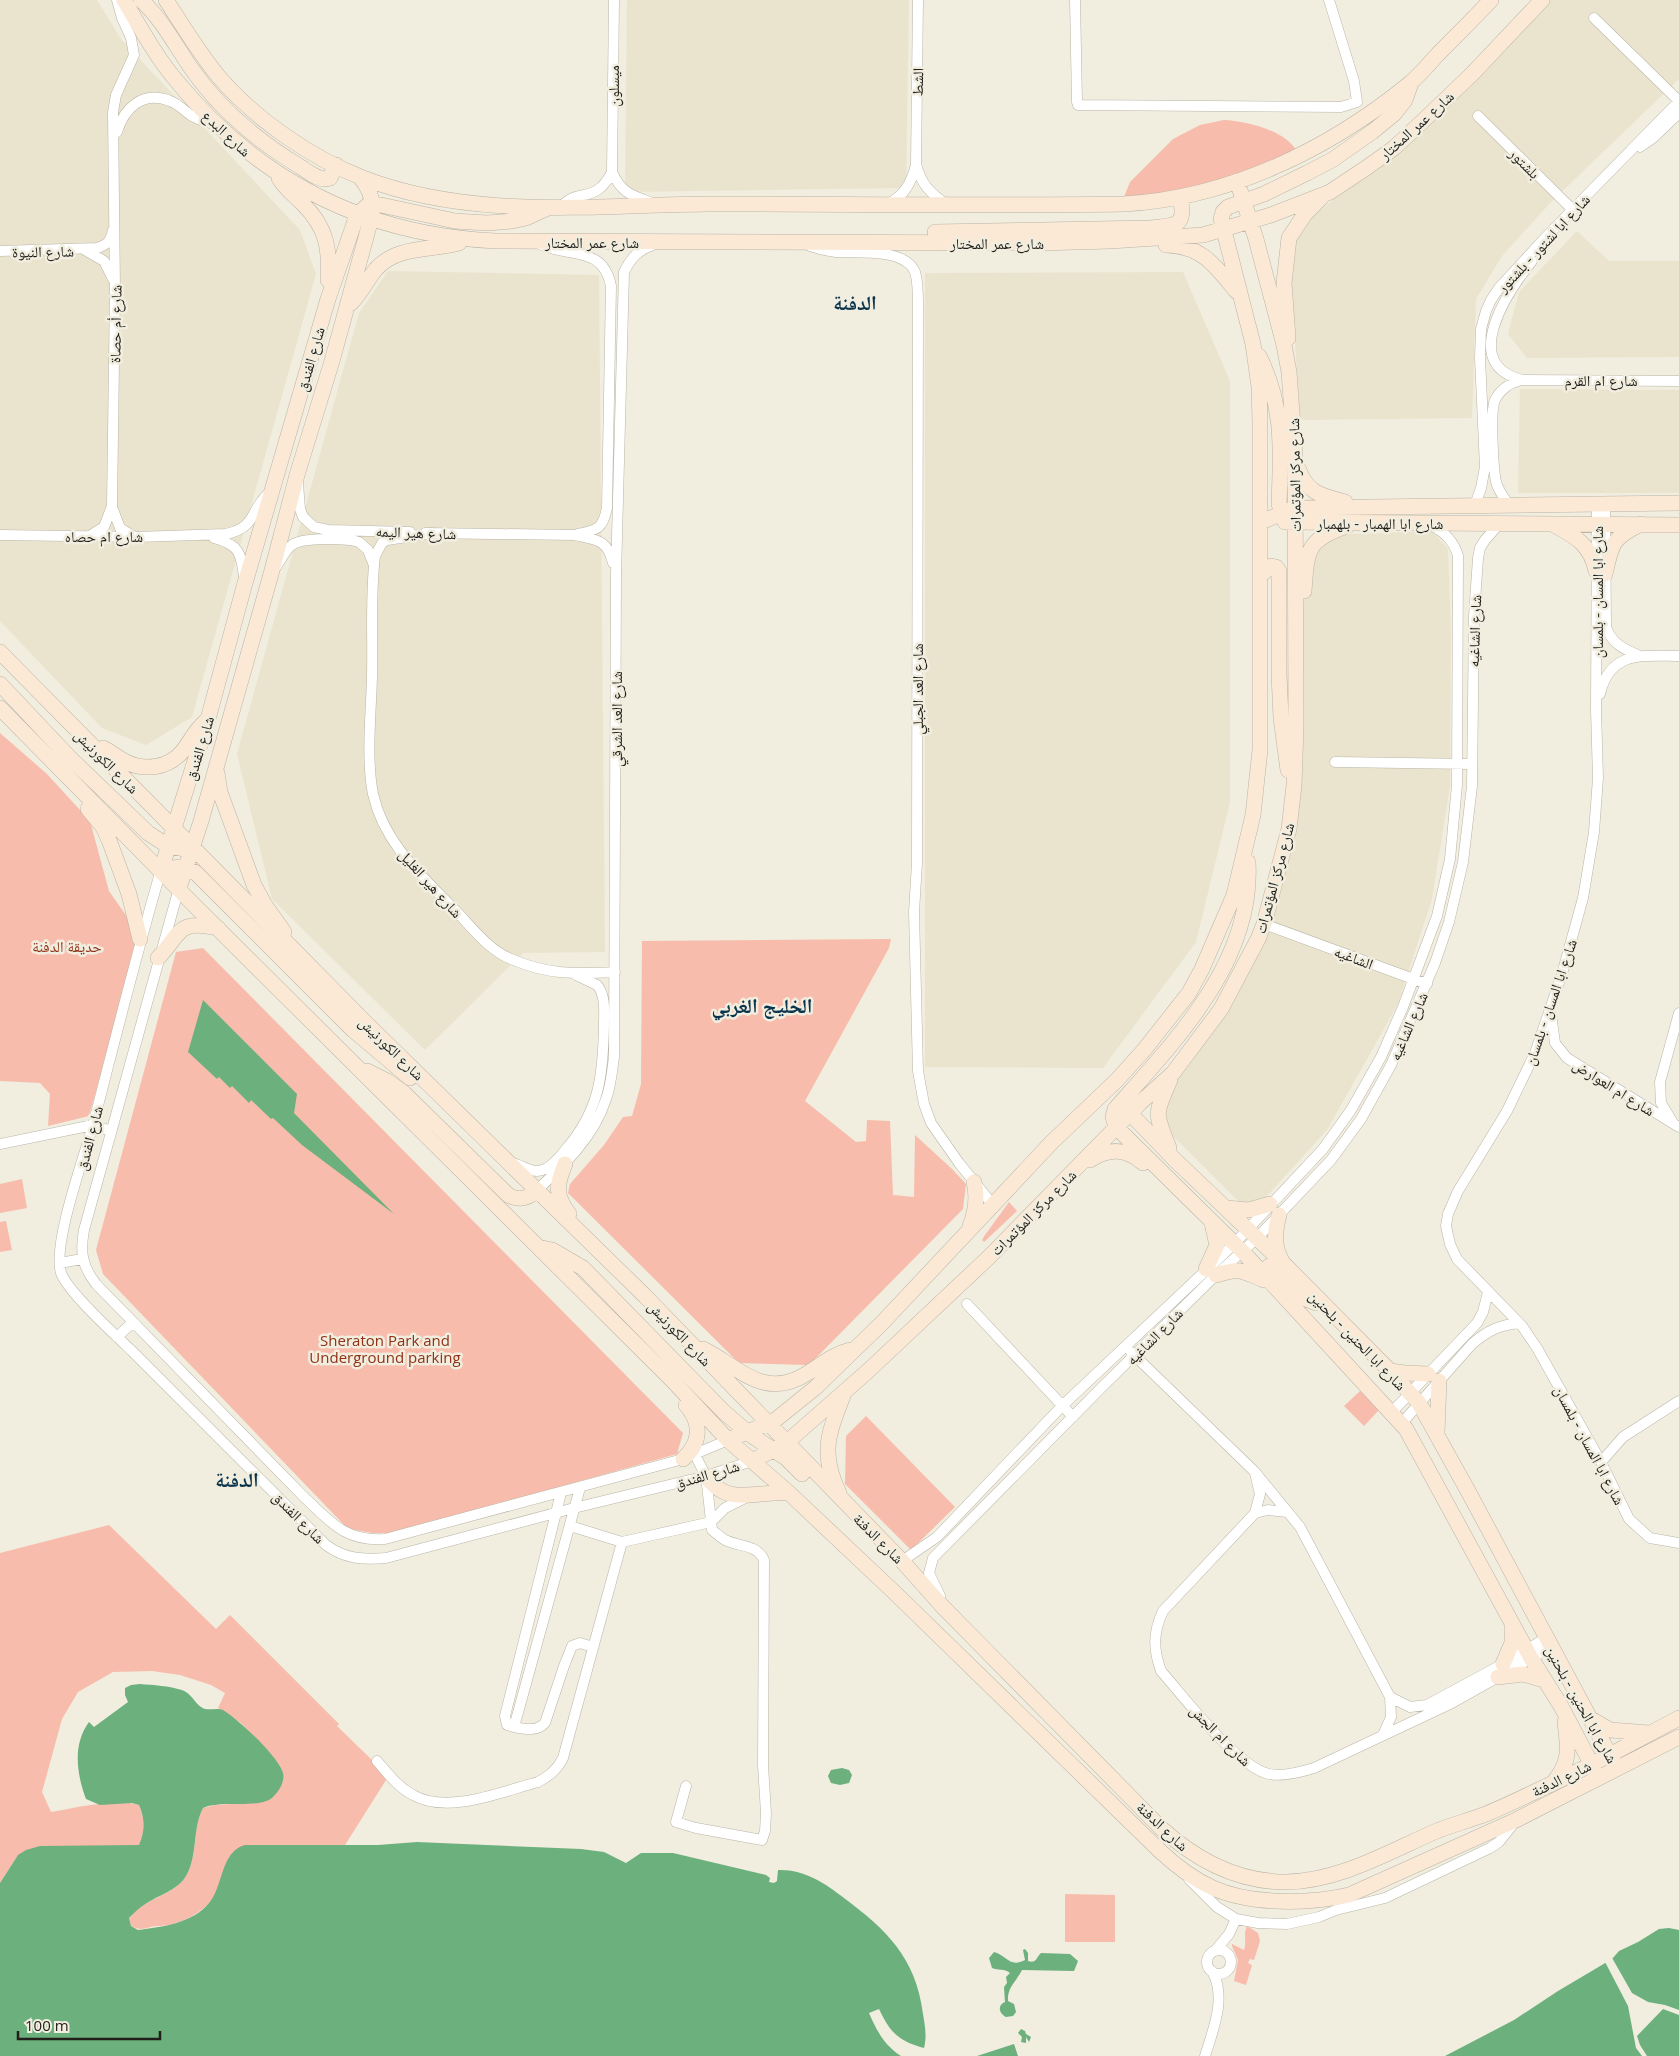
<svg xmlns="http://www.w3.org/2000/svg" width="1679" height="2056" viewBox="0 0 1679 2056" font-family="'Open Sans','Noto Naskh Arabic',sans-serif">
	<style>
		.built { fill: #eae4ce }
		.green { fill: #f8bcac }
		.water { fill: #6cb07d }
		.pier { fill: #f1eddf }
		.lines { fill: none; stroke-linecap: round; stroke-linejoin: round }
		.street-casing { stroke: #b9b5a7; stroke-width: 11 }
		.secondary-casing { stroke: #b9b5a7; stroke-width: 16 }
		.street { stroke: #fff; stroke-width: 10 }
		.secondary { stroke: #fbe9d6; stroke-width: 15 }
		.labels { text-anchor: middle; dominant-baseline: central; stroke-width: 5; stroke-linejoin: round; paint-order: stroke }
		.street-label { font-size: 15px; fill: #201f19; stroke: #f1eddf }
		.park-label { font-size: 15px; fill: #8f3116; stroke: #f1eddf }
		.district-label { font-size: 20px; font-weight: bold; fill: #0a344b; stroke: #f1eddf }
	</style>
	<rect width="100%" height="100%" fill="#f1eddf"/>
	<path class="built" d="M0,0H97L121,39L300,230L316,274L192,717L146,745L102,728L0,621Z
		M627,0H909L906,188L625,192Z
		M1549,0H1679V79L1551,202L1502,256L1476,299L1472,418L1300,420L1291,279L1297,230L1325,207Z
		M1577,231L1609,261H1679V357L1527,358L1508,334L1519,292Z
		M388,271L599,275L605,952L523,953L425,1050L272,899L237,754L359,313Z
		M1183,272L1230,381V802L1196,942L1103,1068L925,1067V273Z
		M1520,389L1679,390V493H1518Z
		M1432,531L1448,549L1451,633L1450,786L1432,899L1398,1004L1327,1130L1266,1197L1241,1204L1169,1132L1162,1100L1205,1037L1284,870L1300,626L1310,561L1325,535Z"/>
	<path class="green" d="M1224,120C1246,121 1284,130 1296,150L1235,177L1164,194L1124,197L1130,182L1173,139L1200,125Z
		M0,733L47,774L90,821L109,891L130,921L138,941L89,1116L48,1126L50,1094L40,1083L0,1081Z
		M891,939L889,948L805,1101L856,1142L866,1141L867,1120L890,1121L893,1195L914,1197L915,1135L952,1169L966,1184L963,1209L809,1365L739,1363L568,1193L570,1184L604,1145L623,1117L632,1116L641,1084L642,941Z
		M203,948L683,1433L677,1454L394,1533H373L348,1529L103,1274L96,1250L176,952Z
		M22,1179L27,1208L0,1213V1184Z
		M1009,1202L1017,1211L984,1242L982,1240L985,1235Z
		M6,1221L12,1250L0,1252V1222Z
		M1360,1391L1379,1410L1364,1426L1344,1406Z
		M866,1416L955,1507L911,1550L845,1484L846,1436Z
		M109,1525L216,1629L230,1615L339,1724L337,1726L373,1761L386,1780L345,1845H320L229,1857C223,1872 220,1891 209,1903C196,1917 175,1926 157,1926C145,1927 143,1932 131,1926L129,1918C134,1913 138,1908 144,1905C158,1896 177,1891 186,1876C198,1856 192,1829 203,1808L215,1805L261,1802L278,1764L241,1723L218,1708L225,1693L211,1685L180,1675L152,1671L113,1672L78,1692L62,1719L42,1792L51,1812C76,1808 115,1798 139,1805C145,1819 145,1832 139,1846H40L16,1858L0,1883V1553Z
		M1065,1894L1115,1895V1942H1065Z
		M1247,1926L1258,1933L1260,1941L1254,1960L1250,1959L1248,1963L1252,1965L1246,1985L1234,1981L1238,1960L1232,1946V1944L1244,1950C1247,1942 1243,1934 1247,1926Z"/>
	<path class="water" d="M203,1000L297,1094L294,1113L394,1214L302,1145L273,1118L271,1119L251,1100L249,1103L232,1086L230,1088L219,1077L217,1079L188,1052Z
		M140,1684C154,1685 169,1686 182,1690C191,1693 194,1702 201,1707C208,1712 216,1707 223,1710C238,1719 279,1757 283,1773C285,1782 279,1791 273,1797C259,1810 222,1799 203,1808C192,1829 198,1856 186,1876C177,1891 158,1895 144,1905C139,1908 134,1913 129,1918L131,1926L138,1930C162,1927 193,1923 209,1903C224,1885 220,1852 245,1845H378L417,1842L581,1849L604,1852L626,1863L641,1853H673L766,1875L770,1878L769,1882L774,1883L777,1881L778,1870C803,1869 825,1883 844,1898C887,1930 916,1958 923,2014C925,2026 927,2036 924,2048C898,2041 890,2032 879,2009L869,2013C877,2031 884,2045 901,2056H0V1883L18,1855L26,1850L40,1846L139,1845C145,1832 145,1818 139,1805L132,1803L100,1805L86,1799C77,1775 72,1745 89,1722L94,1727L128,1702L125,1695V1688L131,1685Z
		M842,1768L849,1770L852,1775L849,1783L840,1785L831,1783L828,1776L831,1770Z
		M1669,1928L1679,1930V2056H1445L1514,2020L1558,1991L1612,1959L1619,1951L1638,1942L1659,1929Z
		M1025,1949L1028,1953V1961C1036,1964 1036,1958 1041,1953L1070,1954L1078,1961L1074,1971L1022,1970C1016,1982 1007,1987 1008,2001L1014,2004L1016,2012L1013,2016L1006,2017C999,2014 997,2005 1005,2002L1004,1987L1007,1983L1006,1977L1010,1973C1004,1968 998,1971 992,1968L989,1958L994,1952C1008,1956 1009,1968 1025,1960L1023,1950Z
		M1021,2029L1025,2031L1026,2034L1031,2037L1029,2042L1026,2037V2043L1021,2042L1022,2037L1018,2033Z
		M1014,2044L1018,2056H977Z"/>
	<path class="pier" d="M1611,1956L1632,1993L1648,2002L1665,2005L1679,2010V2015L1663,2009L1637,2036L1640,2045L1647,2056H1642L1636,2048L1628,2006L1604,1960Z"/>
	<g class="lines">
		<defs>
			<path id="street" d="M918,0L916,164C921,184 930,193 946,204
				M1075,0L1077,102L1078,105L1341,107L1357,102L1354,81L1329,0
				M1478,116L1573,210
				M117,132C124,108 143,90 170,101C179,104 184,111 192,116C199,120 207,122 214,124
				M1640,147L1653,138L1679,113
				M612,172C621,192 630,195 650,202
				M888,204C905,195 911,183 916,165
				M562,206C579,187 595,205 612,172L614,0
				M538,243C567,259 603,244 611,286L607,508C603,528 598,530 578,534
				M810,246C819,249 827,251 836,252C858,253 905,248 915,272C918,282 918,293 918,303L917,863L914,912L918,1071L924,1104L931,1123L959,1163L993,1205
				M85,250L104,261L113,279
				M0,251L97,248C107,245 111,241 113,230
				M1532,261C1508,291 1458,365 1523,380L1679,381
				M298,484L300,509L303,517L314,527L328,530L410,532
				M1475,505L1481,488L1485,467L1480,358L1481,329L1486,311L1491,300L1499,288L1545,238L1679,101L1594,18
				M1509,505C1505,499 1500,493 1497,485C1493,474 1490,410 1495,400C1501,388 1510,383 1522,380
				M1597,505L1596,710L1598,778L1594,832L1583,898L1562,974L1535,1053L1507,1111L1458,1191L1448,1214L1446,1226L1450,1244L1457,1259L1522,1326L1537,1348L1601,1462L1629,1519L1650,1538L1679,1543
				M1605,505L1606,627C1612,644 1624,649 1640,656
				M112,507L120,528L133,536
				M425,533L575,535C597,540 607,539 613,563
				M432,533L387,540L382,543L375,556C370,596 373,637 372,677C371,714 366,758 373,794C384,844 423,877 457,912C473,929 489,950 511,959C548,975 575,974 615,972
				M0,535L136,537L226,534C258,527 249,510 269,493
				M88,537L104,527L112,506L115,290L113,112L116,95L134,55L131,38L122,18L117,0
				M214,538C239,545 241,552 244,577
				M276,567C281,560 285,550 292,545C302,537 347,538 359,542L368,550L373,563
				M1600,694C1610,650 1643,656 1679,656
				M1335,762L1472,764
				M161,870C136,955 115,1040 93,1125C84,1157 52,1245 61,1273C68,1292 114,1334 131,1350C196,1415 261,1480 326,1545C345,1559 363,1560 386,1558L574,1508L706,1476L752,1461
				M179,888L84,1230C80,1252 82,1266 96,1284L304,1497C331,1522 345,1542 385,1539L683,1459L728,1440
				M1264,924L1427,984
				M1551,1014L1555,1043L1567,1058L1679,1127
				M1672,1121L1661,1103L1660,1082L1679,1013
				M0,1144L93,1125L111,1131
				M512,1163C523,1165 533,1175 545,1169C554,1165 561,1155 567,1148C600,1109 603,1074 604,1026C604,1013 606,995 597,985L576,975
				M536,1191C565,1164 594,1137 606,1099C611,1086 612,1071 614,1057L616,575L624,272C631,258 638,250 653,245
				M60,1263L82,1259
				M967,1304L1073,1417
				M117,1337L132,1323
				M1131,1352L1254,1471L1300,1527L1390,1697L1391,1717L1383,1735
				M1392,1412L1477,1323L1483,1312L1488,1292
				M1402,1423L1472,1344C1487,1331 1499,1325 1519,1323
				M1601,1462L1623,1437L1679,1401
				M561,1493L505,1716L507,1725L514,1727L580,1488
				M1287,1512L1268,1510L1255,1513L1163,1611C1153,1632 1153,1649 1161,1671C1184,1697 1237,1767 1269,1774C1283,1777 1301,1772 1314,1768L1452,1703L1551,1647
				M1255,1513L1260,1494L1255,1473
				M570,1526L622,1542
				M902,1561L937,1537L1062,1406L1234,1244L1323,1149L1351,1110L1381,1057L1403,1007L1437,916L1450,859L1457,785L1458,556C1454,541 1445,532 1430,525
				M940,1596L929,1573L933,1558L1102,1387L1216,1275L1257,1238L1331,1160L1361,1119L1391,1065L1435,963L1449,922L1463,862L1472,786L1474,616L1478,558L1480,548L1485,540L1500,523
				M1390,1697L1410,1707L1427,1705L1503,1664L1546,1638
				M514,1727C525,1729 536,1732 545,1723L564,1666L572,1646L580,1643L593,1647
				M377,1761C388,1774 398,1787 413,1795C448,1815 503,1791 538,1782C549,1776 557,1770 563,1758L622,1542L711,1522L725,1508L745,1498
				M686,1786L676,1822L696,1828L762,1840L765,1831L766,1813L763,1765L764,1560C757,1544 739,1547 725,1540C720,1537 716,1533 712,1530L706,1476L695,1455
				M1189,1879L1217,1907L1236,1919L1258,1923L1287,1924L1319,1917L1336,1910L1385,1898L1490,1848L1499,1842L1515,1822
				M1207 1962a12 12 0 1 1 24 0a12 12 0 1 1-24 0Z
				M1215,1951L1229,1934L1236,1919
				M1205,2056C1213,2030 1227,1997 1212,1971"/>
			<path id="secondary" d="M124,0C140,27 155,55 175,79C258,181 365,235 496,241L1040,243L1110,241L1203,235L1271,215L1330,192L1366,168L1394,148L1426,118L1473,73L1542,0
				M141,0C162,19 175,45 191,68C218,107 258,141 299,166C308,171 319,182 330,178L336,165
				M166,0C183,26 199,53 219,77C255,119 311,158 363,178C472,220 593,205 708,204C846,204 985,206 1124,204C1229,198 1328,150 1409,84C1420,75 1429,64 1438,54C1456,36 1474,18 1491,0
				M279,178C285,189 295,196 303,204C327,228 330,249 328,280
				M935,232L1150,228C1175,225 1187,228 1180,197
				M1166,245C1203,246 1215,266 1237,292
				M351,303C361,293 367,280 376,269C398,245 430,251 459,243
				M1288,338L1284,283L1289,238L1305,214L1321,198
				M1259,356C1284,405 1281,451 1279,504L1282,512L1289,518
				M1298,468C1308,494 1320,495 1345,502
				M1261,522L1295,508L1679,503
				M1285,522L1679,525
				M1554,525C1575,536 1591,545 1596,571
				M1605,574C1612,543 1612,538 1641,524
				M1261,575L1271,566L1276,567L1279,571V674L1281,718L1288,770
				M1304,591C1307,550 1306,540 1347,526
				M0,652L366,1023L645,1296L902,1561L943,1607L1161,1828C1196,1860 1238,1882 1286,1882C1341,1881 1390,1851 1439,1830C1455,1824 1470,1820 1486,1814C1508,1805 1530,1794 1551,1784C1595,1764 1637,1740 1679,1718
				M0,684L69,757L148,833L168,846L184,849L193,846
				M0,708L195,906L672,1380L728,1440L789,1493L895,1593L1160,1851C1176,1866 1193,1879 1213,1888C1251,1905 1309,1904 1349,1895L1516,1820L1679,1737
				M103,748C111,752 118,758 126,762C145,771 167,768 181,753C190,743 194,731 205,722
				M217,773L220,792L254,885L265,905L284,932
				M88,809L103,827L109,840L129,894L140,939
				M1248,862C1254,961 1176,1040 1115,1109L1113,1117L1116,1127L1242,1251L1406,1429L1531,1658L1561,1706L1596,1773
				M161,870L208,719L245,583L328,299L357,215L368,205H381L455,221L487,223L512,221L526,218L548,208
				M161,870L180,867L195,872L353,1030L410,1078
				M179,888L201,821L271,574L297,475L332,361L371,219C375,203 371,190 360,177
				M158,958C182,933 176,919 218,928
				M367,1071L387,1081L404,1093L508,1195C519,1201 527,1199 536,1191
				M1124,1107L1175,1160L1282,1262L1390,1371L1419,1403L1468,1491L1614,1763
				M1169,1148C1155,1112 1154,1116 1170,1080
				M1090,1160C1109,1148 1126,1148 1143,1163
				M565,1164C556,1186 555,1195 569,1214
				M1226,1208L1249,1210L1270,1204
				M1279,1215C1275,1231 1273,1244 1281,1259
				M970,1226C976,1211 978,1198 974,1182
				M538,1247L552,1250L583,1268L724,1412L752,1436L786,1458L802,1474
				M1269,1266L1306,1299L1316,1303
				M1206,1269L1217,1245L1212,1223
				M1216,1275C1242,1267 1241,1271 1264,1280
				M703,1349C735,1364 759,1397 799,1378C817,1369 830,1355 850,1350
				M1390,1371L1405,1373L1428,1374
				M1437,1433L1439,1381
				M728,1440L774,1421L815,1388L882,1323L1052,1142L1117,1080L1144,1050L1189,993L1202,969L1234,895L1253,815L1260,750V422L1259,387L1253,344L1221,219L1223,212L1228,207L1264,194L1307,173L1332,160L1372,132L1394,114L1405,100L1411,83
				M683,1459C701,1443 702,1423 686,1405
				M752,1461L786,1443L868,1371L988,1258L1140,1103L1173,1073L1221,1009L1258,939L1264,924L1289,829L1294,785L1296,726L1295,455L1289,372L1284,345L1256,239L1237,181
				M706,1476C728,1508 757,1490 789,1493
				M839,1493C820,1454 828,1434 843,1396
				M1503,1664L1512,1643V1624
				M1498,1677L1523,1674L1544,1680
				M1591,1719L1610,1730L1649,1733
				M1554,1782C1571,1760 1568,1749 1565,1722"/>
		</defs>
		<use href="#street" class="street-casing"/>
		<use href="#secondary" class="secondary-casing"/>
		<use href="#street" class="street"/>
		<use href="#secondary" class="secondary"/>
	</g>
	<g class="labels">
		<g class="street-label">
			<text transform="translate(917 82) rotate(-89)">الشط</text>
			<text transform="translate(613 86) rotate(-90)">ميسلون</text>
			<text transform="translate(1416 125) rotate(-42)">شارع عمر المختار</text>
			<text transform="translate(227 133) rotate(43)">شارع البدع</text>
			<text transform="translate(1525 163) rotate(45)">بلشتور</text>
			<text x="592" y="242">شارع عمر المختار</text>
			<text x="997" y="243">شارع عمر المختار</text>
			<text transform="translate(1543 243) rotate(-47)">شارع ابا لشتور - بلشتور</text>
			<text transform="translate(43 251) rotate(-1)">شارع النيوة</text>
			<text transform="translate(115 324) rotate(-89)">شارع أم حصاة</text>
			<text transform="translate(310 359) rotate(-74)">شارع الفندق</text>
			<text x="1601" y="380">شارع ام القرم</text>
			<text transform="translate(1294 475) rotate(-91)">شارع مركز المؤتمرات</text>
			<text x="1380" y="523">شارع ابا الهمبار - بلهمبار</text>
			<text transform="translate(416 532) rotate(2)">شارع هير اليمه</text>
			<text x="104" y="536">شارع ام حصاه</text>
			<text transform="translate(1597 592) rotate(-90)">شارع ابا المسان - بلمسان</text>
			<text transform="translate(1474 631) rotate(-88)">شارع الشاغيه</text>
			<text transform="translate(917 689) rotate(-90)">شارع العد الجبلي</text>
			<text transform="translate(616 719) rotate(-90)">شارع العد الشرقي</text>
			<text transform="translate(199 748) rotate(-73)">شارع الفندق</text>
			<text transform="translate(107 761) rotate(45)">شارع الكورنيش</text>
			<text transform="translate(1274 878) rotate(-75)">شارع مركز المؤتمرات</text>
			<text transform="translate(431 883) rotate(48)">شارع هير الغليل</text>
			<text transform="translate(1354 957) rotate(21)">الشاغيه</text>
			<text transform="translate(1550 1002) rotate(-71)">شارع ابا المسان - بلمسان</text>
			<text transform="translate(1408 1026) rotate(-66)">شارع الشاغيه</text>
			<text transform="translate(392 1048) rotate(44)">شارع الكورنيش</text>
			<text transform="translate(1614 1087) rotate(32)">شارع ام العوارض</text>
			<text transform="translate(89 1138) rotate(-75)">شارع الفندق</text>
			<text transform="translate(1033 1212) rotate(-45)">شارع مركز المؤتمرات</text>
			<text transform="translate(680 1333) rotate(46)">شارع الكورنيش</text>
			<text transform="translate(1154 1336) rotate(-45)">شارع الشاغيه</text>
			<text transform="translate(1358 1340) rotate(46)">شارع ابا الحنين - بلحنين</text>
			<text transform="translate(1590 1445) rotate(62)">شارع ابا المسان - بلمسان</text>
			<text transform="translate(707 1474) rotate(-16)">شارع الفندق</text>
			<text transform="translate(299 1517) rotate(45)">شارع الفندق</text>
			<text transform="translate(879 1538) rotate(45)">شارع الدفنة</text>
			<text transform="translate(1582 1704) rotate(61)">شارع ابا الحنين - بلحنين</text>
			<text transform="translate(1221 1735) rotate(45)">شارع ام الجش</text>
			<text transform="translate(1561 1778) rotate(-26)">شارع الدفنة</text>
			<text transform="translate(1163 1826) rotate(43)">شارع الدفنة</text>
		</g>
		<g class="park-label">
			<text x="67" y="946">حديقة الدفنة</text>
			<text x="385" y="1340">Sheraton Park and<tspan x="385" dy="17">Underground parking</tspan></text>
		</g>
		<g class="district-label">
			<text x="855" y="302">الدفنة</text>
			<text x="762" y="1005">الخليج الغربي</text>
			<text x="237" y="1479">الدفنة</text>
		</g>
	</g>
	<path d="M18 2031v8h142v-8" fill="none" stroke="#201f19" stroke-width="2.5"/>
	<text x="25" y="2031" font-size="15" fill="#201f19" stroke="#f1eddf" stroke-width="4" paint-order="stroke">100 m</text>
</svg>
